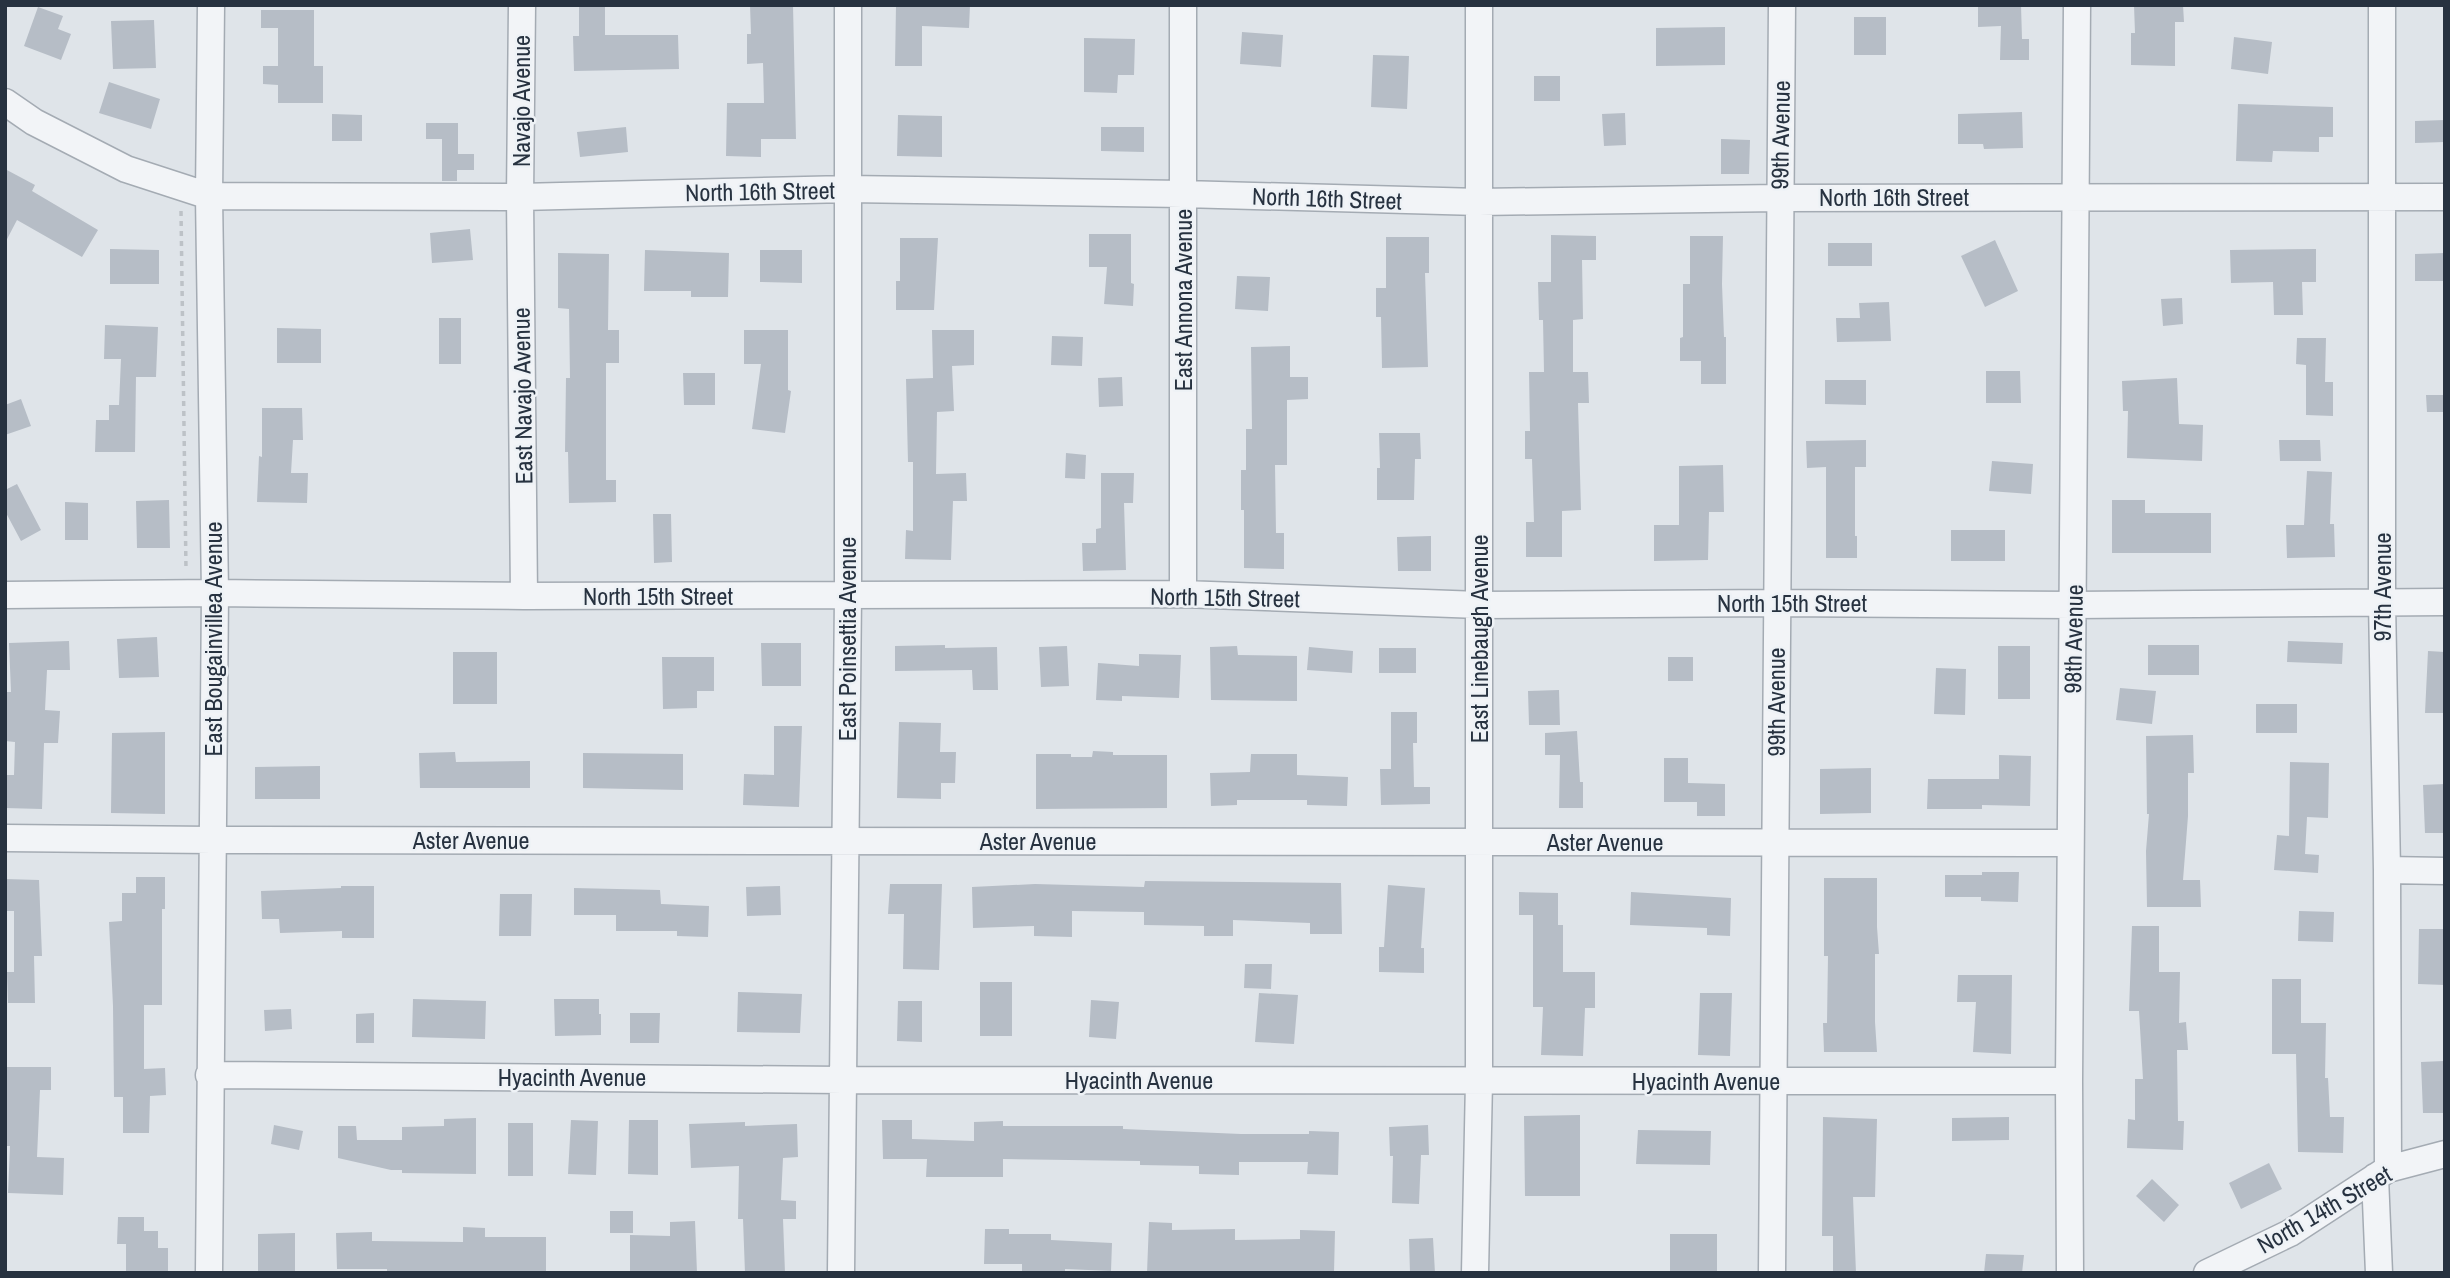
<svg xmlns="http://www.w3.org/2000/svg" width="2450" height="1278" viewBox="0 0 2450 1278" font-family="'Archivo Narrow',sans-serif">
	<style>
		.building { fill: #b6bdc6 }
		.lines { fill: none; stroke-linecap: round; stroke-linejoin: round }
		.minor-casing { stroke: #a4abb3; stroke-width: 29 }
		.path { stroke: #bdc2c7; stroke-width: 3.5; stroke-dasharray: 5 5; stroke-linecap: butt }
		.minor { stroke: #f2f4f7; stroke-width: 26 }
		.labels { text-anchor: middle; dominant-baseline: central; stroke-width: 5; stroke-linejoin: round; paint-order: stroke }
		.street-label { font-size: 24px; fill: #273240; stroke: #eef2f6 }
	</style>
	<rect width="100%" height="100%" fill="#dfe4e9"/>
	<path class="building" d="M579,5H605V35H678L679,69L574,71L573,36H579Z
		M750,5H793L796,139H761V157L726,156L727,103H764L763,63L747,64V34H751Z
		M896,5H970L969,28L922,26V66H895Z
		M1978,5H2021L2022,39H2029V60H2000L2001,26L1978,27Z
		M2134,5H2183L2184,22H2175V66L2131,65V33H2135Z
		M38,7L63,16L58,29L71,34L61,60L24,46Z
		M261,10H314V66H323V103H278V85L263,84V66H278V28H261Z
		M1854,17H1886V55H1854Z
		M154,20L156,68L113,69L111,21Z
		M1725,27V65L1656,66V28Z
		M1242,32L1283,35L1281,67L1240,64Z
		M2234,37L2272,42L2268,74L2231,69Z
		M1084,38L1135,39L1134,75H1118L1117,93L1084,92Z
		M1373,55L1409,56L1407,109L1371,107Z
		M1534,76H1560V101H1534Z
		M109,82L160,99L151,129L99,113Z
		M2238,104L2333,107V137H2319V152L2273,151L2272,162L2236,161Z
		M2022,112L2023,148L1984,149L1983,144H1958V114Z
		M1625,113L1626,145L1604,146L1602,114Z
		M332,114L362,115V141H332Z
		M898,115L942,116V157L897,156Z
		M2445,120V142L2415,143V121Z
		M426,123H458V154H474V170H457V181H442V139H426Z
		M626,127L628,152L580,157L577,132Z
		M1101,127H1144V152L1101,151Z
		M1721,139L1750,140L1749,174H1721Z
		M5,169L35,185L32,191L98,230L82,257L17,220L5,243Z
		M470,229L473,260L432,263L430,233Z
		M1089,234H1131V283L1134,284L1133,306L1104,304L1107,267H1089Z
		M1551,235L1596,236V260H1582L1583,319L1573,320V372H1588L1589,403H1578L1581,510L1562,511V557H1526V522H1534L1532,459H1525V431H1530L1529,372H1544L1543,320H1539L1538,282H1551Z
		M1690,236H1723L1722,284L1724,337H1726V384H1701V361H1680V338L1683,337V284H1690Z
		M1386,237H1429V273H1425L1428,367L1382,368L1381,317H1376V288H1386Z
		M900,238H938L934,310H896V281H900Z
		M1995,240L2018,291L1985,307L1961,256Z
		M1828,243H1872V266H1828Z
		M110,249L159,250V284H110Z
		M2316,249V282H2302L2303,315H2274L2273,282L2231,283L2230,250Z
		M645,250L729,253L728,297H691V291H644Z
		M760,250H802V283L760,282Z
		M558,253L609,254L608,330H619V363H606V480H616V502L569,503L568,452H565L566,378H570L569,309L558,308Z
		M2445,253V281H2415V254Z
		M1237,276L1270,277L1268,311L1235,309Z
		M2182,298L2183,324L2163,326L2161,299Z
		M1889,302L1891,341L1837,342L1836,318H1860L1859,303Z
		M439,318H461V364H439Z
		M105,325L158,327L156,377H136L135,452H95L96,420H109V405H119L121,359H104Z
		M277,328L321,329V363H277Z
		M744,330H788V390L791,391L785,433L752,429L761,364H744Z
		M932,330H974V365L952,366L954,411L937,412L936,474L966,473L967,501H953L951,560L905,559L906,530L913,531V462H908L906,379L933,378Z
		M1052,336L1083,337L1082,366L1051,365Z
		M2297,338H2326L2325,382H2333V416L2306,415V365L2296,364Z
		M1290,346V377H1308V399L1287,400V465H1275L1276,533H1284V569L1244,568V510H1241V470H1246V429H1252L1251,347Z
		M1986,371H2020L2021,403H1986Z
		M683,373H715V405H684Z
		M1122,377L1123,406L1099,407L1098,378Z
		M2177,378L2179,424L2203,425L2202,461L2127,458L2128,411H2123L2122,381Z
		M1825,380H1866V405L1825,404Z
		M2426,395H2445V412H2427Z
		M21,399L31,426L5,435V405Z
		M262,408H302L303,440H293L291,473H308L307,503L257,502L259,456L262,457Z
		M1379,433H1420L1421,459H1415L1414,500H1377V468H1380Z
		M1866,440V467H1855V536H1857V558H1826V467L1807,468L1806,441Z
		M2279,440H2320L2321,461H2280Z
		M1066,453L1086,455L1085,479L1065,478Z
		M1992,461L2033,464L2031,494L1989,491Z
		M1723,465L1724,512H1709L1708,560L1654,561V525H1679V466Z
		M2307,471L2332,472L2330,524H2334L2335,557L2287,558L2286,525H2304Z
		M1101,473H1134L1133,503H1124L1126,570L1083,571L1082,543H1096V529L1101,528Z
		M17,484L41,530L21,541L5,511V490Z
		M169,500L170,548H137L136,501Z
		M2112,500H2145V513H2211V553H2112Z
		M65,502L88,503V540H65Z
		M653,514H671L672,562L654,563Z
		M1951,530H2005V561H1951Z
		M1431,536V571H1398L1397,537Z
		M157,637L159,677L119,678L117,639Z
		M69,641L70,670H47L45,710L60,711L58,743H44L42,809L5,808V775H14L15,742L5,741V692H11L9,643Z
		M2288,641L2343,643L2342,664L2287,662Z
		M761,643H801V686H762Z
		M945,645V648L997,647L998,690H973L972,670L895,671V646Z
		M2148,645H2199V675H2148Z
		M1067,646L1069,686L1041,687L1039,647Z
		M1237,646L1238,655L1297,656V701L1211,700L1210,647Z
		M1998,646H2030V699H1998Z
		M1309,647L1353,651L1352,673L1307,670Z
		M1379,648H1416V673H1379Z
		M2428,651L2445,652V713H2425Z
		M453,652H497V704H453Z
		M1139,654L1181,655L1179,698L1122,696V701L1096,700L1098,663L1139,666Z
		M662,657H714V691H697V708L663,709Z
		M1668,657H1693V681H1668Z
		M1936,668L1966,669L1965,715L1934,714Z
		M2120,688L2156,691L2152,724L2116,720Z
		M1559,690L1560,725H1529L1528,691Z
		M2256,704H2297V733H2256Z
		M1391,712H1417V743H1413L1414,787H1430V804L1381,805L1380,769H1391Z
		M899,722L941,723L940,752H956L955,783H941V799L897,798Z
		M774,726H802L799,807L743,805L744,774L774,775Z
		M1577,731L1580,782H1583V808H1559L1560,755H1545V733Z
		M165,732V814L111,813L112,733Z
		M2193,735L2194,773H2188V816L2183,880H2200L2201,907H2147L2146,851L2149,814H2147L2146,736Z
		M1093,751L1113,752V755H1167V808L1036,809V754H1071V757H1092Z
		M455,752L456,762L530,761V788H420L419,753Z
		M583,753L683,754V790L583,788Z
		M1251,754H1297V775L1348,777L1347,806L1307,805V800H1237V805L1211,806L1210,773L1250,772Z
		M1999,755L2031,756L2030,806L1982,805V809H1927L1928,779H1999Z
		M1664,758H1688V783L1725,784V816H1697V802H1664Z
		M2290,762L2329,763L2328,818L2307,817L2305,854L2319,855L2318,873L2274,870L2277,835L2289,836Z
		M320,766V799H255V767Z
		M1871,768V813L1820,814V769Z
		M2445,784V833H2425L2423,785Z
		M1982,872H2019L2018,902L1981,901V897H1945V875H1982Z
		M136,877H165V909H162V1005H144V1069L165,1068L166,1095L150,1096L149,1133H123V1097H114L113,1006L109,922L122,921V893H136Z
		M1824,878H1877V927L1879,954H1875V1022L1877,1052H1824L1823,1023H1827L1828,956H1824Z
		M5,879L39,880L42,956H34L35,1003H8L7,972H14V911H5Z
		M1145,881L1341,883L1342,934H1310V923L1233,920V936H1204V926L1144,925V912L1072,911V937L1034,936V926L973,928L972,887L1035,884L1144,887Z
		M890,884H942L939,970L903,969L904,914H888Z
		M1388,885L1425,888L1421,948H1424V973L1379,972V947H1384Z
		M341,886H374V938H342V931L280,933L279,919H262L261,891L341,888Z
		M780,886L781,915L747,916L746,887Z
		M574,888L660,890L661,904L709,906L708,937L677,936V931H616V915H574Z
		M1519,892L1558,893V925H1563V972H1595V1008H1585L1583,1056L1541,1055L1543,1007H1533V915H1519Z
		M1631,892L1731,898L1730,936L1707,935V928L1630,925Z
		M500,894H532L531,936H499Z
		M2299,911L2334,912L2333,942L2298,941Z
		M2132,926H2159V972H2180L2179,1023L2186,1022L2188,1050H2177L2178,1121H2184L2183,1150L2127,1148L2128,1119L2135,1120V1079H2143L2139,1011H2129Z
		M2419,929H2445V985L2418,984Z
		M1245,964H1272L1271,989L1244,988Z
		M1958,975H2012L2011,1054L1973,1052L1976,1002H1957Z
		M2272,979H2301V1023H2326L2325,1078H2328L2330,1117H2344L2343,1153L2298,1152L2296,1054H2272Z
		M980,982H1012V1036H980Z
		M738,992L802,994L800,1033L737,1032Z
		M1259,993L1298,995L1294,1044L1255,1042Z
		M1700,993H1732L1730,1056L1698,1055Z
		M413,999L486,1001L485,1039L412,1037Z
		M554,999H599V1014H601V1035L555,1036Z
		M1091,1000L1119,1002L1116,1039L1089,1037Z
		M898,1001H922V1042L897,1041Z
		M291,1009L292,1029L265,1031L264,1010Z
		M374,1013V1043H356V1014Z
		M630,1013H660L659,1043H630Z
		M2444,1061L2445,1113H2423L2421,1062Z
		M5,1067H51V1090H40L37,1157L64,1158L63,1195L8,1193L10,1146H5Z
		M1580,1115V1196H1525L1524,1116Z
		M1823,1117L1877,1119L1875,1197H1853L1856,1273H1833V1236H1822Z
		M2009,1117V1140L1952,1141V1118Z
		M476,1118V1174L402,1173V1170H391L338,1158V1126H356L357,1140H402V1127L444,1126V1119Z
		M571,1120L598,1121L596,1175L568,1174Z
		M629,1120H658V1175L628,1174Z
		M882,1120H912V1139L974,1141V1122L1003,1121V1126H1123V1129L1241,1134H1309V1131L1339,1132L1338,1175L1307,1174L1308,1162H1239V1175L1199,1174V1166L1140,1165V1161L1003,1159V1177H926L927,1159H883Z
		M745,1122V1126L797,1124L798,1157L783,1158L781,1200L796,1201V1219H783L785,1273H745L743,1219H738L739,1166L691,1168L689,1124Z
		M508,1123H533V1176H508Z
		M274,1125L303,1131L299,1150L271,1144Z
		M1428,1125L1429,1155H1421L1419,1204L1392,1203L1393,1156H1390L1389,1127Z
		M1638,1130L1711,1131L1710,1165L1636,1164Z
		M2269,1163L2282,1189L2241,1209L2229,1183Z
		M2152,1179L2179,1205L2164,1222L2136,1196Z
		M610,1211H633V1233H610Z
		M118,1217H144V1231H158V1248H168V1273H126V1244H117Z
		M695,1221L697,1273H630V1235L670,1236V1222Z
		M1149,1222L1172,1223V1230L1235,1229V1240L1300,1239V1230L1335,1231L1334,1273H1147Z
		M463,1227L485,1228V1237H546V1271L387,1272V1269H337L336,1233L372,1232V1241L463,1242Z
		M985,1229H1009V1234H1051V1240L1112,1243L1111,1271L1065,1269V1273H1022V1264H984Z
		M295,1233V1273H258V1234Z
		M1670,1234H1717V1272H1670Z
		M1433,1238L1435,1273H1410L1409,1239Z
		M1986,1254L2024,1255L2022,1273H1984Z"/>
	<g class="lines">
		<defs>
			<path id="minor" d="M522,5L520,197L524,596
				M1183,5V594
				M2382,5V602L2387,870L2388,1169
				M5,102L34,122L126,169L209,196L520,197L848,189L1183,194L1479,202L1779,198L2445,197
				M5,595L215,593L524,596L1183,594L1479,605L1776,603L2073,605L2445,602
				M5,838L212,840L2070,843
				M2387,870L2445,871
				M209,1075L843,1080L2069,1081
				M2375,1177L2379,1273
				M209,1273L215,593L209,196L211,5
				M841,1273L848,596V5
				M1475,1273L1479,1081V5
				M1772,1273L1782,5
				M2070,1273L2069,1081L2077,5
				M2207,1273L2290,1233L2388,1169L2445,1154"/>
		</defs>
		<use href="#minor" class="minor-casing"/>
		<path class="path" d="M181,211L186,570"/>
		<use href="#minor" class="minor"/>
	</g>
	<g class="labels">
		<g class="street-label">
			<text transform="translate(521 101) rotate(-90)">Navajo Avenue</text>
			<text transform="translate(1780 135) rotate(-89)">99th Avenue</text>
			<text transform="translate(760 191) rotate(-1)">North 16th Street</text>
			<text x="1894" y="197">North 16th Street</text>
			<text transform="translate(1327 198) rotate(2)">North 16th Street</text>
			<text transform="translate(1183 300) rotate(-90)">East Annona Avenue</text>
			<text transform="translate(522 396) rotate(-91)">East Navajo Avenue</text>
			<text transform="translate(2382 587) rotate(-90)">97th Avenue</text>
			<text x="658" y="596">North 15th Street</text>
			<text transform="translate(1225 597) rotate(1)">North 15th Street</text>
			<text x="1792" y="603">North 15th Street</text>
			<text transform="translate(213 639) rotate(-90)">East Bougainvillea Avenue</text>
			<text transform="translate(847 639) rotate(-90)">East Poinsettia Avenue</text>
			<text transform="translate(1479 639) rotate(-90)">East Linebaugh Avenue</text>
			<text transform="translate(2073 639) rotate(-89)">98th Avenue</text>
			<text transform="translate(1776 702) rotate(-90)">99th Avenue</text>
			<text x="471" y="840">Aster Avenue</text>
			<text x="1038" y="841">Aster Avenue</text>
			<text x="1605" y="842">Aster Avenue</text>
			<text x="572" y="1077">Hyacinth Avenue</text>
			<text x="1139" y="1080">Hyacinth Avenue</text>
			<text x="1706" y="1081">Hyacinth Avenue</text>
			<text transform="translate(2324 1209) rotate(-30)">North 14th Street</text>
		</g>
	</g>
	<rect width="2450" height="1278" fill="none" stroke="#273240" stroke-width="14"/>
</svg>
